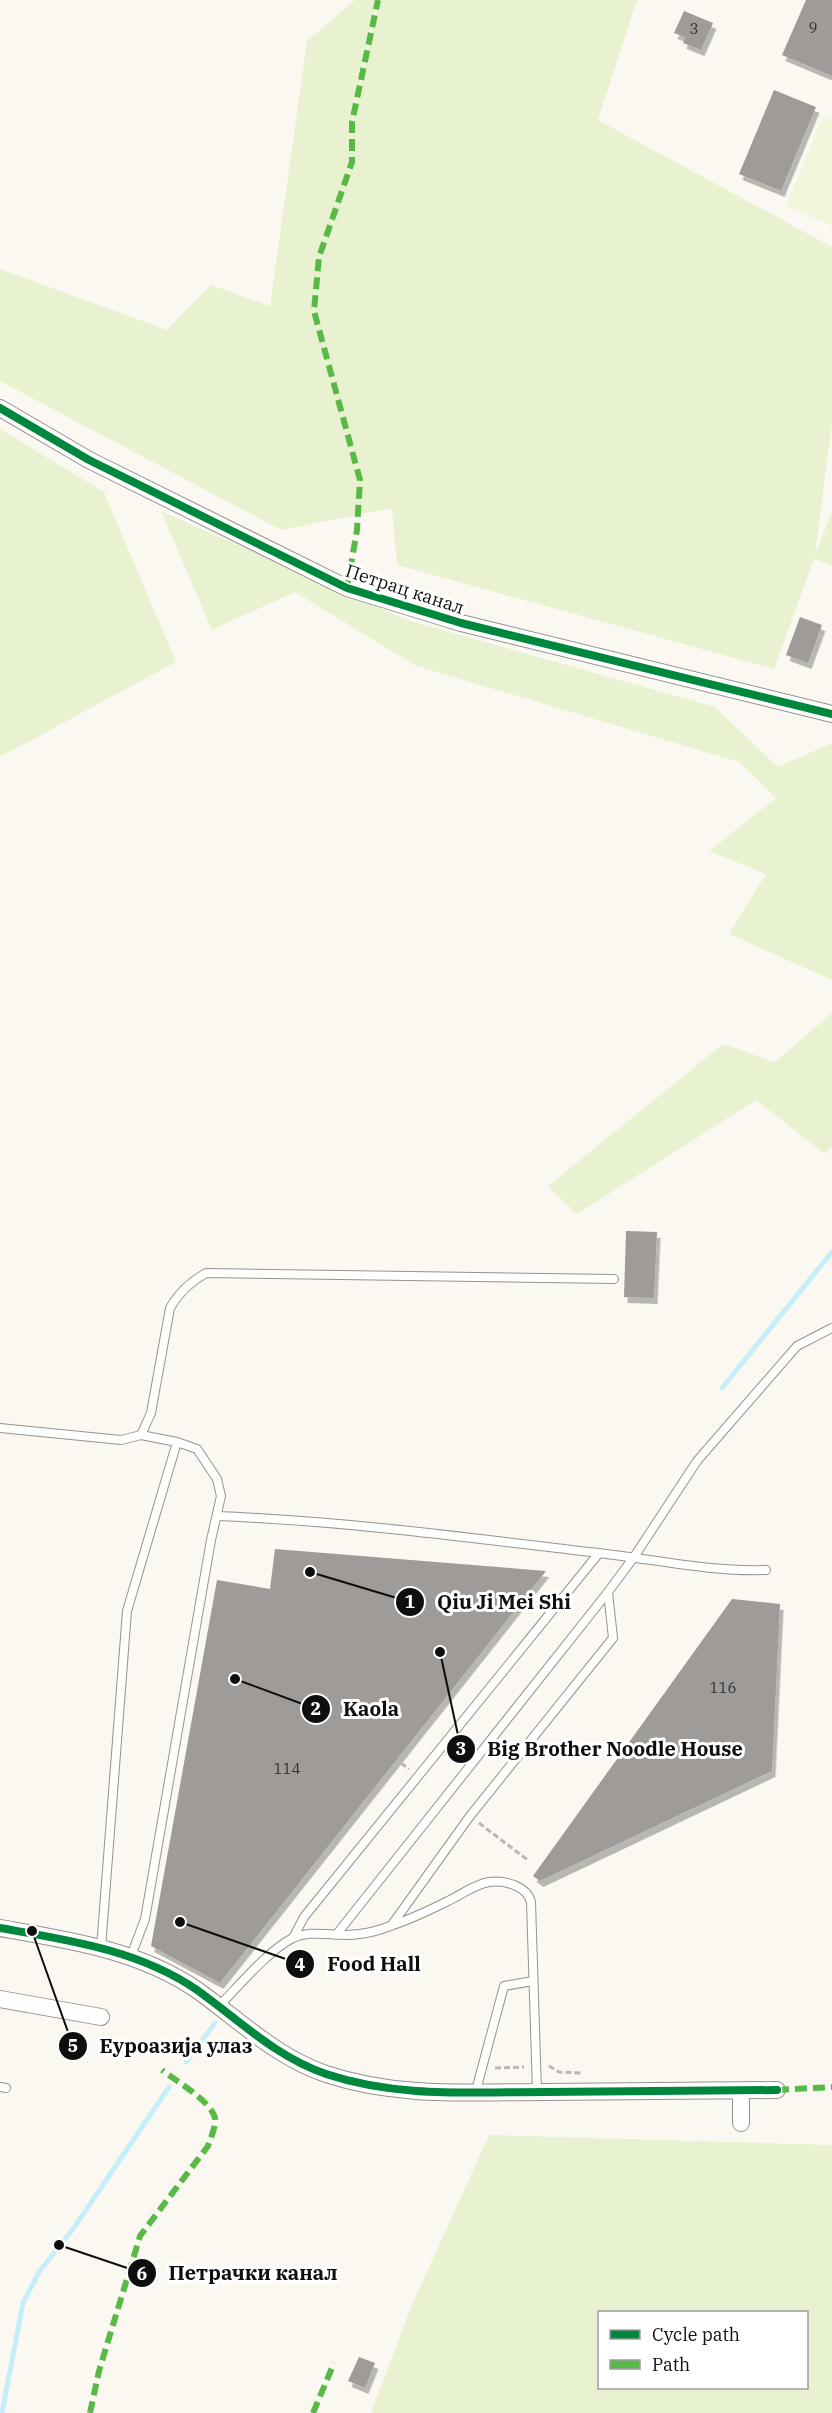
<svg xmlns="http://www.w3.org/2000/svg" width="832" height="2413" viewBox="0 0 832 2413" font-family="'IBM Plex Serif',serif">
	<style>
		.green { fill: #e9f2d0; fill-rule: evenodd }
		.pitch { fill: #f2f5da }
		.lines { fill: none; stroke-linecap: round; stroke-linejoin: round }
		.stream { stroke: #c5eef8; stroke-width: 5 }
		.building { fill: #9e9b98; filter: url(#shadow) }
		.lane-casing { stroke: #959391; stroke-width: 10 }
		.street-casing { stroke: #959391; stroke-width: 18 }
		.path { stroke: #b8b7b6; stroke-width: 3; stroke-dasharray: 6 3; stroke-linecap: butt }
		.lane { stroke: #fefefd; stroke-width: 8 }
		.street { stroke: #fefefd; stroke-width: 16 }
		.quiet { stroke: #58b947; stroke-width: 6; stroke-dasharray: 12 6; stroke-linecap: butt }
		.cycleway-casing { stroke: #fff; stroke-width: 11 }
		.cycleway { stroke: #00873e; stroke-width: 8 }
		.labels { text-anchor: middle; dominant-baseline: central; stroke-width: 6; stroke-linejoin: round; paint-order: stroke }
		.number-label { font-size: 15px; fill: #323130 }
		.street-label { font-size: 18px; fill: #0e0e0e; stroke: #fff }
		.leader { fill: none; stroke: #0e0e0e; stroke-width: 2 }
		.callout-dot { fill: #0e0e0e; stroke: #fff; stroke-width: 2 }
		.mark-label { font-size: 18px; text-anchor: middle; font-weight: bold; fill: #fff }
		.callout-label { font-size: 20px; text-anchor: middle; font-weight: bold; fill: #0e0e0e; stroke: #fff; stroke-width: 6; stroke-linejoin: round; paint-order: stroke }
	</style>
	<defs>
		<filter id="shadow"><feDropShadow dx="3.5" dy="6" stdDeviation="0" flood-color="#0004"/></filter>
	</defs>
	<rect width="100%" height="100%" fill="#fbf8f2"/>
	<path class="green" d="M355,0H377L341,172L379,0H637L598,120L832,247V422L815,555L832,512V565L814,559L774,669L397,565L392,508L281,530L0,381V269L167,330L211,285L270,306L307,41Z
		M0,429L104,492L176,662L0,757Z
		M161,511L407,620L715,707L778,767L832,743V980L729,934L766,874L709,851L776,798L739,762L416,666L295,592L212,630Z
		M832,1013V1146L825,1154L756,1100L577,1214L548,1186L723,1044L775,1062Z
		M489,2135L832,2145V2413H371L411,2307ZM600,2312H806V2388H600Z"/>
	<path class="pitch" d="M823,116L832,120V226L786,206Z"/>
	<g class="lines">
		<path class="stream" d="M722,1388L832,1252
			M186,2062L215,2023
			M2,2413L23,2303L39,2272L76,2225L169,2087"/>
	</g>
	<path class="building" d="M806,0H832V76L782,55Z
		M684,11L713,23L701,50L683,43L685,37L674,33Z
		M774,90L816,107L781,191L739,174Z
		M800,617L822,625L808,663L786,655Z
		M626,1231L657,1232L654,1298L624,1297Z
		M275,1549L546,1571L220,1983L151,1946L217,1580L270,1589Z
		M732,1599L780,1604L772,1771L540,1881L533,1876Z
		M359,2357L375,2363L365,2388L348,2381Z"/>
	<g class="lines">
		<defs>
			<path id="lane" d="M0,1428L121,1440L141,1435L151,1413L170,1308C179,1292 190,1282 206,1273L614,1279
				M217,1516C344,1521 472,1538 598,1553C654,1559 709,1572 766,1570
				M391,1926L470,1816L613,1638L608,1592L634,1557L697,1461L797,1346L832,1328
				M336,1935L608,1592
				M293,1938L304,1917L599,1553
				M101,1948L127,1611L177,1442
				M131,1956L145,1919L211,1540L221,1496L217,1479L197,1449L177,1442L141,1435
				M218,2007C238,1987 268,1951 291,1939C313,1928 336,1938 359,1934C369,1933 380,1930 390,1926C409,1920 430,1910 448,1901C461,1895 475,1884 489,1882C505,1880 527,1886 531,1902L537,2092
				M0,2087L6,2088
				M475,2094L504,1986L533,1981"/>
			<path id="street" d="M0,408L89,460L347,588L461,623L832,714
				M0,1928C68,1940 139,1950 197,1990C239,2020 276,2057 326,2074C398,2098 471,2092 546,2092C623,2092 700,2091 777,2090
				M0,1999L101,2017
				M741,2091V2123"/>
		</defs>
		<use href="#lane" class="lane-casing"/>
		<use href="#street" class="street-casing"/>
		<path class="path" d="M401,1763L409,1769
			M479,1823L529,1861
			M549,2066L559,2072L582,2073
			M495,2068L524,2067"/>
		<use href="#lane" class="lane"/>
		<use href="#street" class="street"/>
		<path class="quiet" d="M347,588L357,530L360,480L314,311L319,257L352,162V122L378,0
			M777,2090L832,2087
			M90,2413L99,2371L140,2236L208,2146C211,2137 216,2127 215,2118C211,2101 176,2081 162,2070
			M313,2413L334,2363"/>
		<defs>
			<path id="cycleway" d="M0,408L89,460L347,588L461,623L832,714
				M0,1928C68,1940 139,1950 197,1990C239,2020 276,2057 326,2074C398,2098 471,2092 546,2092C623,2092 700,2091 777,2090"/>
		</defs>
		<use href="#cycleway" class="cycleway-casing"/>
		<use href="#cycleway" class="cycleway"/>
	</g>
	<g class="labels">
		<g class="number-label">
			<text x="813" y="27">9</text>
			<text x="694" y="28">3</text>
			<text x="723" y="1687">116</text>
			<text x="287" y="1768">114</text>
		</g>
		<g class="street-label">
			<text transform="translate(405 589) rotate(18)">Петрац канал</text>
		</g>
	</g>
	<path class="leader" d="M310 1572L410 1602M235 1679L316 1709M440 1652L461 1749M180 1922L300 1964M32 1931L73 2046M59 2245L142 2273"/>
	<g class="callout-dot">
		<circle cx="310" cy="1572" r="6"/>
		<circle cx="235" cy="1679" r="6"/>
		<circle cx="440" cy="1652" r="6"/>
		<circle cx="180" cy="1922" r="6"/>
		<circle cx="32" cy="1931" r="6"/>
		<circle cx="59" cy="2245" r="6"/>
		<circle cx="410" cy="1602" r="15"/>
		<circle cx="316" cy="1709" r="15"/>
		<circle cx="461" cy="1749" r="15"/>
		<circle cx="300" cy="1964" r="15"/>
		<circle cx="73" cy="2046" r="15"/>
		<circle cx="142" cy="2273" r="15"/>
	</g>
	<g class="mark-label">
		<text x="410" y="1608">1</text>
		<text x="316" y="1715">2</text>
		<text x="461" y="1755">3</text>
		<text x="300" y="1971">4</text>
		<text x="73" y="2052">5</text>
		<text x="142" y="2280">6</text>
	</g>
	<g class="callout-label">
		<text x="504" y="1609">Qiu Ji Mei Shi</text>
		<text x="371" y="1716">Kaola</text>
		<text x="615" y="1756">Big Brother Noodle House</text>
		<text x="374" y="1971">Food Hall</text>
		<text x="176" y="2053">Еуроазија улаз</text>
		<text x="253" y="2280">Петрачки канал</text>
	</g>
	<rect x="598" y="2311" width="210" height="78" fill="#ffffff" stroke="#9f9f9f" stroke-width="1.5"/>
	<rect x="610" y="2330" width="30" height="9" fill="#00873e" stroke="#9f9f9f" stroke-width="1.5"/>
	<text x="652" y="2341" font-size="18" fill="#0e0e0e">Cycle path</text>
	<rect x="610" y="2360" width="30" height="9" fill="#58b947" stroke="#9f9f9f" stroke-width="1.5"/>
	<text x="652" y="2371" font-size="18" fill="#0e0e0e">Path</text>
</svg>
